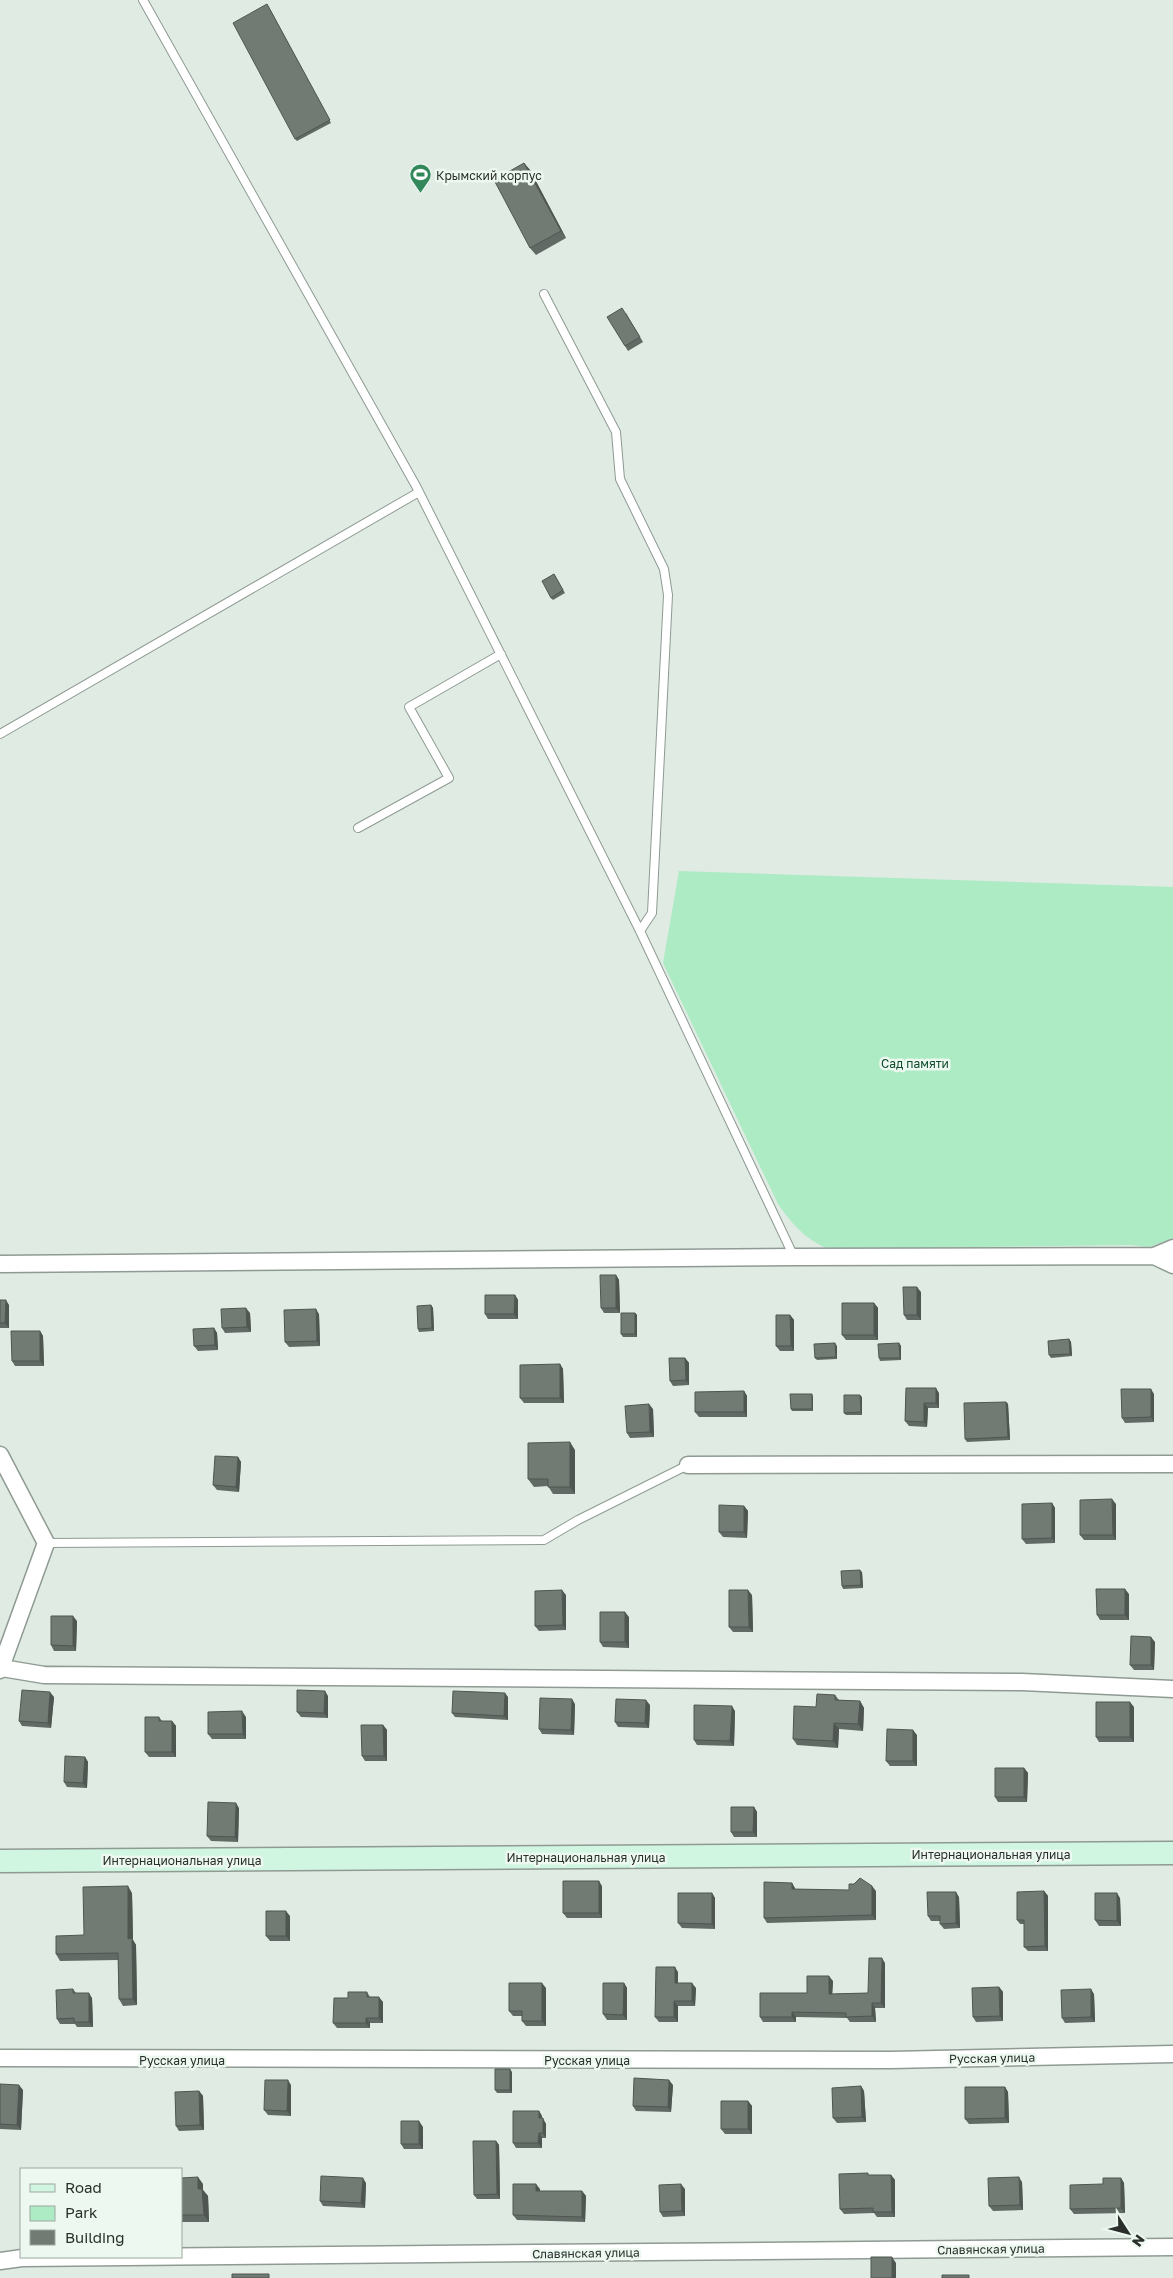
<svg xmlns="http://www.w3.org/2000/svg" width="1173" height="2278" viewBox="0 0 1173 2278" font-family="'Golos Text',sans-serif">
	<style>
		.green { fill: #acebc4 }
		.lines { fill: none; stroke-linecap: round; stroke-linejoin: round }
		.lane-casing { stroke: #8f9a93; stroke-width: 10 }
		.street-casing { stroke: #8f9a93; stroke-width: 19 }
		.secondary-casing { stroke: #8f9a93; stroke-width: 25 }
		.lane { stroke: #fff; stroke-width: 8 }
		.street { stroke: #fff; stroke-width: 16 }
		.secondary { stroke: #d0f5e1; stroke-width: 22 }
		.wall { fill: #616a64 }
		.shaded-wall { fill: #4f5651 }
		.building { fill: #717b74; stroke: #4f5651 }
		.labels { text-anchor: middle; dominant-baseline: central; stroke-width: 5; stroke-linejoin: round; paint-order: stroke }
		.poi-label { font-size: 12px; fill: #2b2f2c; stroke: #ecf8f0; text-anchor: start }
		.park-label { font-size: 12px; fill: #104d2f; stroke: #ecf8f0 }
		.street-label { font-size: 12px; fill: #2b2f2c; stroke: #ecf8f0 }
	</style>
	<rect width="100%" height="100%" fill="#dfebe3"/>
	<path class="green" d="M679,871L1173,887V1238L1149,1247L1131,1245L828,1249C805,1239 792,1224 778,1204L663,963Z"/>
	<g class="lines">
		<defs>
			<path id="lane" d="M143,0L416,486L640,931L794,1257
				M544,294L616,432L620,479L664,569L668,595L652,913L640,931
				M0,734L419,492
				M358,828L449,778L409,707L501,654
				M46,1543L544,1540L578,1520L688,1465"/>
			<path id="street" d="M1154,1256L1173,1265
				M0,1264L794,1257L1154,1256L1173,1248
				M0,1455L46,1543L0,1670
				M688,1465L1173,1464
				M2,1668L44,1675L1022,1682L1173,1689
				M0,2058L891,2060L1173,2054
				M0,2261L22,2258L1173,2247"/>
			<path id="secondary" d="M0,1861L1173,1853"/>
		</defs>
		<use href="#lane" class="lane-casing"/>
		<use href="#street" class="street-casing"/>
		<use href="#secondary" class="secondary-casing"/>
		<use href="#lane" class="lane"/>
		<use href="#street" class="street"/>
		<use href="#secondary" class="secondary"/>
	</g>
	<path class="wall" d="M269,7L331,123L297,141L295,139Z
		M524,163L530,170L566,238L536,255L530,248Z
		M626,313L643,342L628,351L625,346Z
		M554,574L565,593L553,600L551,598Z
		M616,1275L619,1280L620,1313H604L601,1308Z
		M921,1292V1320H907L904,1315Z
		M515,1295L518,1300V1319H488L485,1314Z
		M0,1300L9,1305V1328H0Z
		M874,1303L878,1308V1340H846L842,1335Z
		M431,1305L433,1308L434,1331L419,1332L418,1329Z
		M250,1313L251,1332L225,1333L222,1328Z
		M635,1313L637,1315V1337H623L621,1334Z
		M319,1314L320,1346L289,1347L285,1342Z
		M790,1315L794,1320V1351H780L776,1346Z
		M214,1328L217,1333L218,1350L198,1351L194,1346Z
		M40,1331L43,1336L44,1366H15L12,1361Z
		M1069,1339L1071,1342L1072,1356L1051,1358L1049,1355Z
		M899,1343L901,1346V1360L880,1361L879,1358Z
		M837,1346V1359L817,1360L815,1358Z
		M685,1358L689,1363V1385L673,1386L670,1381Z
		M560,1364L563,1369L564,1403H524L520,1398Z
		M906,1388L939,1393V1408H928L927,1427L909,1426L905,1421Z
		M744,1391L747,1396V1417H699L695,1412Z
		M1154,1394V1422L1125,1423L1122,1418Z
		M813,1397V1411H792L791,1409Z
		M862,1397V1415H846L844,1413Z
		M1006,1402L1008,1404L1010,1440L967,1442L965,1439Z
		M653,1409L654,1437L630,1438L627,1433Z
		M575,1450V1494H553L548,1486L534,1487L528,1479Z
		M238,1457L241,1462L239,1492L217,1490L213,1485Z
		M1052,1503L1055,1508V1543L1026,1544L1022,1539Z
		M1116,1504V1540H1084L1080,1535Z
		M744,1506L748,1511L747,1538L723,1537L719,1532Z
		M862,1572L863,1588L843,1589L842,1586Z
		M1129,1594V1620H1100L1097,1615Z
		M566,1595V1630L539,1631L535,1626Z
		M752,1595L753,1632H733L729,1627Z
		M629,1617V1648L603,1647L600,1642Z
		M77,1621L76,1651H54L51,1645Z
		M1155,1642L1154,1670H1134L1130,1665Z
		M835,1695L839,1700L860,1701L864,1708L863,1731L839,1729L838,1748L797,1745L793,1739L816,1707Z
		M328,1696V1718L301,1717L297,1712Z
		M54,1697L51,1728L22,1726L19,1721Z
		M508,1697V1720L455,1717L452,1713Z
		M575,1704L574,1735L542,1734L539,1729Z
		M650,1705L649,1728L618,1727L615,1722Z
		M1134,1707V1742H1099L1096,1737Z
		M735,1711L734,1746L697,1745L694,1740Z
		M159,1717L162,1721H172L176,1726V1757H149L145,1752Z
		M246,1717V1739H212L208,1734Z
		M383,1725L387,1730V1761H365L362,1756Z
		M917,1735V1766H890L886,1761Z
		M85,1757L88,1762L87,1788L67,1787L64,1782Z
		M1024,1768L1028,1773L1027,1802H998L995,1797Z
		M754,1807L757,1812V1837H734L731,1832Z
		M239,1808L238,1842L211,1841L207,1836Z
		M792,1883L795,1889L876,1891V1920L767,1923L764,1918Z
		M602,1886V1918H567L563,1913Z
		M1044,1891L1048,1896V1951H1028L1024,1947V1924H1020L1017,1920Z
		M132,1893L133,1940L136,1945L137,2005L123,2006L119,1999L118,1960L60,1961L56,1954L84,1935Z
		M712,1893L715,1898V1929L682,1928L678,1923Z
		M959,1897L960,1928L944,1929L940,1924V1921H931L928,1916Z
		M1120,1898L1121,1926H1099L1095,1920Z
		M290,1916V1941H270L266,1936Z
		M885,1963V2008H875L876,2022H850L847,2018L796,2017V2022H763L760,2017L807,1993L833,1981L832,1994L868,1993Z
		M678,1972V1983L696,1988L695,2006H678V2022H659L655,2017Z
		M624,1983L627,1988V2020H607L603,2014Z
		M999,1987L1003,1992V2021L976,2022L973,2017Z
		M546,1988V2026H526L522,2021V2016H513L509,2011Z
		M73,1989L76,1993L92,1998L93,2027H77L75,2024H60L57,2019Z
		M367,1992L370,1997L383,2002V2023H370V2028H337L333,2023L348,1998Z
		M1094,1994L1095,2022L1065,2023L1062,2018Z
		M512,2072V2093H497L495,2090Z
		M0,2084L23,2090L21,2130L0,2129Z
		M291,2085V2116L268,2115L264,2110Z
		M673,2085L671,2112L636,2111L633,2106Z
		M861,2086L864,2091L866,2122L837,2123L833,2118Z
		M1005,2087L1008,2092L1009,2123L969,2124L965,2119Z
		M199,2091L203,2096L204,2130L179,2131L176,2126Z
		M748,2101L752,2106V2134H725L721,2129Z
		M539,2111L542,2116V2118L546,2124V2138H542V2148H516L513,2143Z
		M423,2127V2149H404L401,2144Z
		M496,2141L499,2145L500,2199H477L474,2195Z
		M870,2175H891L895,2180V2217H877L874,2213L844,2214L840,2209Z
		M181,2178L203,2184V2190L208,2196L209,2222H181Z
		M1121,2178L1124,2183L1125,2213L1074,2214L1070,2209L1103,2184Z
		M1022,2182L1023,2210L993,2211L989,2206Z
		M366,2183L365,2208L323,2206L320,2201Z
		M540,2189V2191H582L586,2196L585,2222L517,2220L513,2215Z
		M685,2189V2216L663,2217L660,2212Z"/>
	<path class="shaded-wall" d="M524,163L530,170L566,238L561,231Z
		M616,1275L619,1280L620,1313L616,1308Z
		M917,1287L921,1292V1320L917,1315Z
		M515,1295L518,1300V1319L514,1314Z
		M6,1300L9,1305V1328L5,1323Z
		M874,1303L878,1308V1340L874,1335Z
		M431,1305L433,1308L434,1331L432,1328Z
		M246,1308L250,1313L251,1332L247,1327Z
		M316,1309L319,1314L320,1346L317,1341Z
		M635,1313L637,1315V1337L635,1334Z
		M790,1315L794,1320V1351L791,1346Z
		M214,1328L217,1333L218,1350L215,1345Z
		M40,1331L43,1336L44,1366L40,1361Z
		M1069,1339L1071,1342L1072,1356L1070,1354Z
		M835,1343L837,1346V1359L836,1357Z
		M899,1343L901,1346V1360L900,1358Z
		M685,1358L689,1363V1385L686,1380Z
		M560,1364L563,1369L564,1403L560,1398Z
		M936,1388L939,1393V1408L936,1403Z
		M1151,1389L1154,1394V1422L1151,1417Z
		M744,1391L747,1396V1417L744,1412Z
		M812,1394L813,1397V1411L812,1409Z
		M860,1395L862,1397V1415L861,1412Z
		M1006,1402L1008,1404L1010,1440L1008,1437Z
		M924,1403L928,1408L927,1427L924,1422Z
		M649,1404L653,1409L654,1437L650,1432Z
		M570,1442L575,1450V1494L570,1487Z
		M238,1457L241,1462L239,1492L236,1487Z
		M1112,1499L1116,1504V1540L1113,1535Z
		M1052,1503L1055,1508V1543L1052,1538Z
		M744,1506L748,1511L747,1538L744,1532Z
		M860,1570L862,1572L863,1588L861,1585Z
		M1125,1589L1129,1594V1620L1125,1615Z
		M562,1590L566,1595V1630L563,1625Z
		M748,1590L752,1595L753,1632L749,1627Z
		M625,1612L629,1617V1648L625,1642Z
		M73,1616L77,1621L76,1651L73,1646Z
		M1151,1637L1155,1642L1154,1670L1151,1665Z
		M325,1691L328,1696V1718L324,1713Z
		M50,1692L54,1697L51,1728L48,1723Z
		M505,1693L508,1697V1720L504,1716Z
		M572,1699L575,1704L574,1735L571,1730Z
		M646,1700L650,1705L649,1728L645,1723Z
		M860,1701L864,1708L863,1731L858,1724Z
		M1130,1702L1134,1707V1742L1130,1737Z
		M732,1706L735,1711L734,1746L730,1741Z
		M242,1711L246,1717V1739L243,1734Z
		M172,1721L176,1726V1757L172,1752Z
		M834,1723L839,1729L838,1748L833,1741Z
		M383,1725L387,1730V1761L384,1756Z
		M913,1730L917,1735V1766L913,1761Z
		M85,1757L88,1762L87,1788L83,1783Z
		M1024,1768L1028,1773L1027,1802L1024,1797Z
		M236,1803L239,1808L238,1842L235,1837Z
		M754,1807L757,1812V1837L753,1832Z
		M599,1881L602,1886V1918L599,1913Z
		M792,1883L795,1888V1894L792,1889Z
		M128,1886L132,1893L133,1940L136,1945L137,2005L133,1999L128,1939Z
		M872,1886L876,1891V1920L872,1915Z
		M1044,1891L1048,1896V1951L1045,1946Z
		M956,1892L959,1897L960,1928L956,1923Z
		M712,1893L715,1898V1929L712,1924Z
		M1117,1893L1120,1898L1121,1926L1117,1921Z
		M286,1911L290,1916V1941L286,1936Z
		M882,1958L885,1963V2008L881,2003Z
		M675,1967L678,1972V1988L675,1983Z
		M829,1976L833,1981L832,1999L829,1994Z
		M542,1983L546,1988V2026L542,2021Z
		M624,1983L627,1988V2020L623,2015Z
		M692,1983L696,1988L695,2006L692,2001Z
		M999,1987L1003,1992V2021L1000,2016Z
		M1091,1989L1094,1994L1095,2022L1091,2017Z
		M89,1993L92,1998L93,2027L89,2022Z
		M379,1997L383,2002V2023L379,2018Z
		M674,2001L678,2006V2022L674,2017Z
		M872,2003L875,2008L876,2022L872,2016Z
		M792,2012L796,2017V2022L792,2017Z
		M366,2018L370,2023V2028L366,2023Z
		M510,2069L512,2072V2093L510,2090Z
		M288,2080L291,2085V2116L287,2111Z
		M669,2080L673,2085L671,2112L668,2107Z
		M19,2085L23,2090L21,2130L17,2125Z
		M861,2086L864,2091L866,2122L862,2117Z
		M1005,2087L1008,2092L1009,2123L1005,2118Z
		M199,2091L203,2096L204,2130L200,2125Z
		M748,2101L752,2106V2134L748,2129Z
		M539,2111L542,2116V2123L539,2118Z
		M543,2118L546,2124V2138L543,2133Z
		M419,2121L423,2127V2149L419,2144Z
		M539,2133L542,2138V2148L538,2143Z
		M496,2141L499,2145L500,2199L497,2194Z
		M891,2175L895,2180V2217L892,2212Z
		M198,2177L203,2184V2190L208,2196L209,2222L204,2215L198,2189Z
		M1019,2177L1022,2182L1023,2210L1020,2205Z
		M363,2178L366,2183L365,2208L361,2203Z
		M1121,2178L1124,2183L1125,2213L1121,2208Z
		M536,2184L540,2189V2196L536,2191Z
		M681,2184L685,2189V2216L682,2211Z
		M582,2191L586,2196L585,2222L582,2217Z
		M892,2257L896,2263V2278H892Z"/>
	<path class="building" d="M267,4L330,120L295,139L233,23Z
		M524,163L561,231L530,248L494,180Z
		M622,308L640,337L625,346L607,317Z
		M554,574L563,590L551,598L542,581Z
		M600,1275H616V1308H601Z
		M903,1287H917V1315H904Z
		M485,1295H515L514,1314H485Z
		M0,1300H6L5,1323H0Z
		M842,1303H874V1335H842Z
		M431,1305L432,1328L418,1329L417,1306Z
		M246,1308L247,1327L222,1328L221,1309Z
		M316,1309L317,1341L285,1342L284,1310Z
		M621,1313H635V1334H621Z
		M776,1315H790L791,1346H776Z
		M214,1328L215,1345L194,1346L193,1329Z
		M11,1331H40V1361H12Z
		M1069,1339L1070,1354L1049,1355L1048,1341Z
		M835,1343L836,1357L815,1358L814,1344Z
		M899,1343L900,1358H879L878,1344Z
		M669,1358H685L686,1380L670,1381Z
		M560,1364V1398H520V1365Z
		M906,1388H936V1403H924V1422L905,1421Z
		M1121,1389H1151V1417L1122,1418Z
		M744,1391V1412H695V1392Z
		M790,1394H812V1409H791Z
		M844,1395H860L861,1412L844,1413Z
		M1006,1402L1008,1437L965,1439L964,1403Z
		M649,1404L650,1432L627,1433L625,1406Z
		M570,1442V1487H548V1479H528V1443Z
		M215,1456L238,1457L236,1487L213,1485Z
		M1112,1499L1113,1535H1080V1500Z
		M1052,1503V1538L1022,1539V1504Z
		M719,1505L744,1506V1532H719Z
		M860,1570L861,1585L842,1586L841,1571Z
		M1096,1589H1125V1615H1097Z
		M562,1590L563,1625L535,1626V1591Z
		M729,1590H748L749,1627H729Z
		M600,1612H625V1642H600Z
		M51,1616H73V1646L51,1645Z
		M1131,1636L1151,1637V1665H1130Z
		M22,1690L50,1692L48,1723L19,1721Z
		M297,1690L325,1691L324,1713L297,1712Z
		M453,1691L505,1693L504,1716L452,1713Z
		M817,1694L835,1695V1700L860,1701L858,1724L834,1723L833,1741L793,1739L794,1706L816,1707Z
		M540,1698L572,1699L571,1730L539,1729Z
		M616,1699L646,1700L645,1723L615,1722Z
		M1096,1702H1130V1737H1096Z
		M694,1705L732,1706L730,1741L694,1740Z
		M242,1711L243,1734H208V1712Z
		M145,1717H159V1721H172V1752H145Z
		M361,1725H383L384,1756H362Z
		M887,1729L913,1730V1761H886Z
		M65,1756L85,1757L83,1783L64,1782Z
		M995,1768H1024V1797H995Z
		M208,1802L236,1803L235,1837L207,1836Z
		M731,1807H754L753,1832H731Z
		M860,1878L872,1886V1915L764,1918V1882L792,1883V1889L849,1890V1884H854Z
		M563,1881H599V1913H563Z
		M128,1886V1939L132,1938L133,1999H119L118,1953L56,1954V1936L84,1935L83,1887Z
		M1044,1891L1045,1946L1024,1947V1920H1017V1892Z
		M927,1892H956V1923L940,1924V1916H928Z
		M678,1893H712V1924L678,1923Z
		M1095,1893H1117V1921L1095,1920Z
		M266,1911H286V1936H266Z
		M869,1958H882L881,2003H872V2016L846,2017V2013L792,2012V2017H760V1993H807V1976H829V1994L868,1993Z
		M656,1967H675V1983H692V2001H674V2017H655Z
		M509,1983H542V2021H522V2011H509Z
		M603,1983H624L623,2015L603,2014Z
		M999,1987L1000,2016L973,2017L972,1988Z
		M73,1989V1993H89V2022H74V2018L57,2019L56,1990Z
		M1091,1989V2017L1062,2018L1061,1990Z
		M348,1992H367V1997H379V2018H366V2023H333L334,1998H348Z
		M495,2069H510V2090H495Z
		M634,2078L669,2080L668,2107L633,2106Z
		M265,2080H288L287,2111L264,2110Z
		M0,2084L19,2085L17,2125L0,2124Z
		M861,2086L862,2117L833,2118L832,2088Z
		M965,2087H1005V2118L965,2119Z
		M199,2091L200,2125L176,2126L175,2092Z
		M721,2101H748V2129H721Z
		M513,2111H539V2118H543V2133H539L538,2143H513Z
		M401,2121H419V2144H401Z
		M473,2141H496L497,2194L474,2195Z
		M868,2173V2175H891L892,2212H873V2208L840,2209L839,2174Z
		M321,2176L363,2178L361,2203L320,2201Z
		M198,2177V2189H202L204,2215H181V2178Z
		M1019,2177L1020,2205L989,2206L988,2178Z
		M1103,2178H1121V2208L1070,2209V2185L1103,2184Z
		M513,2184H536V2191H582V2217L513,2215Z
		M681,2184L682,2211L660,2212L659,2185Z
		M871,2257H892V2278H871Z
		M232,2274H269V2278H232Z
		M942,2275H969V2278H942Z"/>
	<defs>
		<symbol id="stadium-pin" viewBox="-11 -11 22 30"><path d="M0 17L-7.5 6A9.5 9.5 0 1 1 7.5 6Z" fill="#33885b" stroke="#ecf8f0"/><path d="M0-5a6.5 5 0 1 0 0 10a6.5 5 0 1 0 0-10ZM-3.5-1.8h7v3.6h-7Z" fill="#fff"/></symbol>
	</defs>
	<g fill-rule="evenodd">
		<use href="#stadium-pin" x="408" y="162" width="25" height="34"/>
	</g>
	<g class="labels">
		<g class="poi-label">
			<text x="436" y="175">Крымский корпус</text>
		</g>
		<g class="park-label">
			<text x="915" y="1063">Сад памяти</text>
		</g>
		<g class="street-label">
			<text x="991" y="1854">Интернациональная улица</text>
			<text x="586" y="1857">Интернациональная улица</text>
			<text x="182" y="1860">Интернациональная улица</text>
			<text transform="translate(992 2058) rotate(-1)">Русская улица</text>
			<text x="182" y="2060">Русская улица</text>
			<text x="587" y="2060">Русская улица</text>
			<text transform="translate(991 2249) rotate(-1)">Славянская улица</text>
			<text transform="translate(586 2253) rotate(-1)">Славянская улица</text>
		</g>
	</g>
	<rect x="20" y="2168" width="162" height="90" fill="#ecf8f0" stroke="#9fa8a2"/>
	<rect x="30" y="2184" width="25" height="8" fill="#d0f5e1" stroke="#9fa8a2"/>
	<text x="65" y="2193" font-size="15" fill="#2b2f2c">Road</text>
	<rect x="30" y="2206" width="25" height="15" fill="#acebc4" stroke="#9fa8a2"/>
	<text x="65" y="2218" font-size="15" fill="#2b2f2c">Park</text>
	<rect x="30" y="2230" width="25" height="15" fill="#717b74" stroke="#9fa8a2"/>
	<text x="65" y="2243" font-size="15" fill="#2b2f2c">Building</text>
	<g transform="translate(1128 2233) rotate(126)" stroke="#ecf8f0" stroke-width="4" paint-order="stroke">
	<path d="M0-4L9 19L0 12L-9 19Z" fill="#2b2f2c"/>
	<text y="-8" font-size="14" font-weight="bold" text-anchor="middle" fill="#2b2f2c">N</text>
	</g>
</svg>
